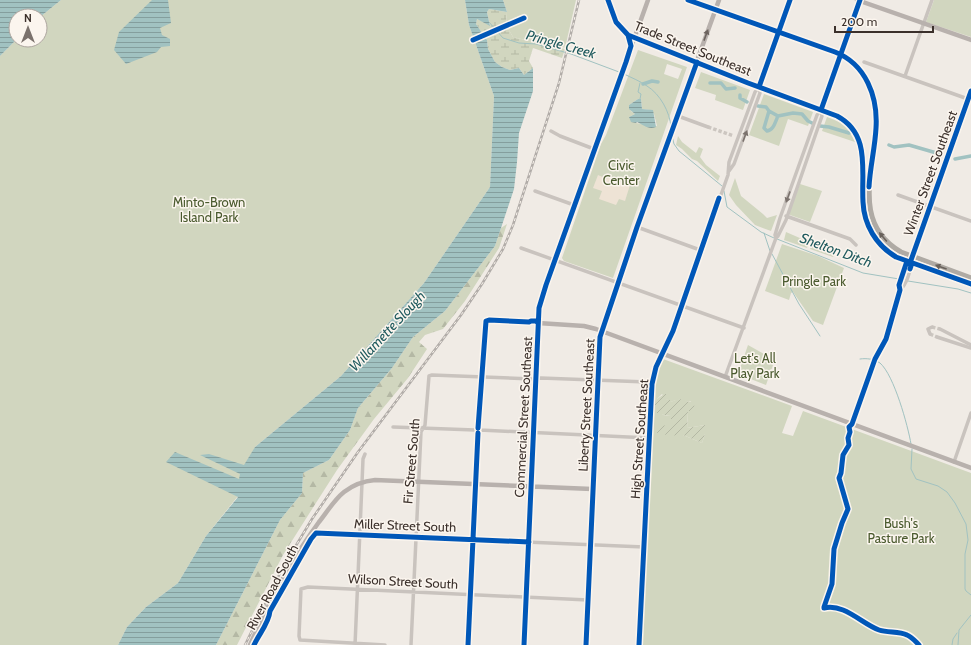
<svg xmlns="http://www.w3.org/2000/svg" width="971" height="645" viewBox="0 0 971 645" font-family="Cabin,sans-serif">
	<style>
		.forest { fill: url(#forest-firs) }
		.wetland { fill: url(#wetland-marsh) }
		.park { fill: #d1d6bf; fill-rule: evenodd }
		.garden { fill: url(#garden-furrows) }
		.plaza { fill: #eee3d5 }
		.water { fill: url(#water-rules) }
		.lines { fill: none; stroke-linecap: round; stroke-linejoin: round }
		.stream { stroke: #a1c2c1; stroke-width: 1 }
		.canal { stroke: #a1c2c1; stroke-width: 3.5 }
		.minor-tunnel { stroke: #ccc6c0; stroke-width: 3.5; stroke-dasharray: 3.5 2; stroke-linecap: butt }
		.minor { stroke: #c9c3be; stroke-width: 3.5 }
		.major { stroke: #b8b1ad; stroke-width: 4.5 }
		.highway { stroke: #afaaa4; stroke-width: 5 }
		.rail-casing { stroke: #b1aca8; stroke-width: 2.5 }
		.rail { stroke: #fbf5ee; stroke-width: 1; stroke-dasharray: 3; stroke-linecap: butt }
		.cycleway-casing { stroke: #fbf5ee; stroke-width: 8 }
		.cycleway { stroke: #0057b8; stroke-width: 5 }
		.oneway { fill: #6d645f }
		.oneway2 { fill: #7b726d }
		.oneway3 { fill: #69615b }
		.labels { text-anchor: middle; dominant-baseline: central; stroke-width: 3; stroke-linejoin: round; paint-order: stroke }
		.street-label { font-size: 13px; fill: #3b302b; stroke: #fbf5ee }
		.park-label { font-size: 13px; fill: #4a5a2e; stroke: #fbf5ee }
		.water-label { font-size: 14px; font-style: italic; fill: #1f5a5e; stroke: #fbf5ee }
	</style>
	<defs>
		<pattern id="forest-firs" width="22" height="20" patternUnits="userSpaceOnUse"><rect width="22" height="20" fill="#d1d6bf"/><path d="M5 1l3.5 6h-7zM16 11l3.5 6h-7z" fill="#b4b8a4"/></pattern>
		<pattern id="wetland-marsh" width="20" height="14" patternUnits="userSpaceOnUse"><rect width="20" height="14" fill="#d1d6bf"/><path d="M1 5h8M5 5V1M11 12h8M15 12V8" fill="none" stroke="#b4b8a4"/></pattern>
		<pattern id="garden-furrows" width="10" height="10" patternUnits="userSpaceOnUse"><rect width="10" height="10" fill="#d1d6bf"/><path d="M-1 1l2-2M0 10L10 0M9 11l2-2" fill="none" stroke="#b4b8a4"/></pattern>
		<pattern id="water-rules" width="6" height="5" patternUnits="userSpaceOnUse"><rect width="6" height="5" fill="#a1c2c1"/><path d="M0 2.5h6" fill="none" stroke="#849e9d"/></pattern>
	</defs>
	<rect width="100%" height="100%" fill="#f0ebe5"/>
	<path class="forest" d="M507,224L499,248L465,301L443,329L425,335L419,342L427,349L408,378L374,419L337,470L314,506L283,555L237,645H216L280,520L302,493L303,473L329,460L350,430L358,408L392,368L413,337L445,311L495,246L501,228Z"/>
	<path class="wetland" d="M489,9L507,12L506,25L513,37L534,42L537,41L565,49L562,58L533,48L529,61L533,68L524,75L519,68L510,70L502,67L495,62L488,49L487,40L476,24L477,19L490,25L487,12Z"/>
	<path class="park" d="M61,0H465L469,25L494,96L490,187L424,283L341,376L255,447L238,496L206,536L178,583L146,607L127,627L118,645H0V56L16,40H40V17Z
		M503,0H576L565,48L536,39L534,42L513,37L506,25L507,12Z
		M934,0H971V37L926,22Z
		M638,50L687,67L613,278L564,261L562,258L601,144L606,135ZM667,64L682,69L678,79L664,74ZM638,99H641L642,109L650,110L654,114L657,126L636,123L629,117L635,114L631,111L629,105Z
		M701,72L750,90L743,110L715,100L716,95L695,88Z
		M764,94L813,112L808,126L788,119L779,146L749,135Z
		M827,117C842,122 848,127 855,142L822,131Z
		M678,136L682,142L696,153L699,147L703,149L700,157L706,165L720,176L718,181L697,161L692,159L682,149L676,145Z
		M735,178L741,196L763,214L767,218L777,215L771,231L755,225L736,205L729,195Z
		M800,184L822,191L810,222L790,215L789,213Z
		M786,232L809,242L807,248L784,240Z
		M812,243L832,251L834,255L833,257L810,249Z
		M782,244L818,256L844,268L823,325L813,321L793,292L791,293L789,300L765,291Z
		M748,345L764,354L767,359L773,365L766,385L738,374Z
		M663,359L792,406L782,433L793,436L803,411L971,473V645H641L654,384L657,370ZM662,394L666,399L668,400L671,402C677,399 682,399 688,402L691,401L692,411H688L687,428L705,425V434L702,443L683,435L671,426V416L663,415L655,409L657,399Z"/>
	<path class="garden" d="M664,394H666V399L670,400L671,402C677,399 683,398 688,402L693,401L695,402L693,411H688L687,428L705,425V434L702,443L683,435L682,436L657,434L658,425L671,426V416C659,414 650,415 657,399Z"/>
	<path class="plaza" d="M598,175L607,179L608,177L630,185L625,201L619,199L616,205L599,199L602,191L593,188Z"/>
	<path class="water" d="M0,0H61L40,17V16H16V40L0,56Z
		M152,0H168L171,23L160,28L162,35L170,39V46L161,47L157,52L126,64L114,50L119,32Z
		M465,0H503L507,12L489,9L487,12L490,26L477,19L476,24L487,40L488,49L495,62L502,67L510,70L519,68L524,75L533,68V91L519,133L517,162L514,189L495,246L445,311L413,337L392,368L358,408L350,430L329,460L303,473L302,493L280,520L216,645H118L127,627L146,607L178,583L206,536L238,497L166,462L175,452L239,479L240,474L200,455L209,454L244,465L255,447L341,376L424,283L490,187L494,96L469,25Z
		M638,99H641L642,109L653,110L656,127C648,130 644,125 637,122L636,123L631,122L629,117L635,114L629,109V105Z"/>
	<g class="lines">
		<path class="stream" d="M489,22L503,38L519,43L536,44L571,54L619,72
			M624,74C632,78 640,81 647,86C660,94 670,112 671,127
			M640,99L641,94L638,92L640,83
			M672,136L674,144L679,151L722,186
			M724,191L727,207L761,232L774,238
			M764,233L770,251
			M777,239L863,273L899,279
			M772,254L799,304L820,336
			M908,281L958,289L971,293
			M860,359C867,358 874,359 880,363C894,375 908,426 911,444
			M912,449L911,469L916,479L938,486L947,492L955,503L966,524L968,540L965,554V589L966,591L971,595
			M952,645L953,639L957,633
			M958,645L959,630L971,615"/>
		<path class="canal" d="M710,83H721L726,89L735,88
			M643,84L652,81L658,82
			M740,95V98L747,102
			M758,106L766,107L769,111L764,128L767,131C774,130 775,122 778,116L793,113L802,114L808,121L812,123
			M769,111L778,116
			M820,126L829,127L849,133
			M889,145L894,147L909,145L940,154
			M955,159L971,156"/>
		<path class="minor-tunnel" d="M708,127L734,136
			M932,327L940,329
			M930,334L937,337"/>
		<path class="minor" d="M864,62L968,99
			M905,76L932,0
			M678,116L708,127
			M551,131L560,136L594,149
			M729,171L734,164L760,93L759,87
			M535,191L574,205
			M898,195L971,221
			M786,216L850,239L856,245
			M637,227L700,250
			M776,238L778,236L786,220L822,116L821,110
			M521,248L744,328
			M900,290C906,285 912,269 910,263L971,91
			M940,329L971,345
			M930,334L928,329L932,327
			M937,337L971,348
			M725,377L776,238L775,235L780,218L817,115L821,110L841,54
			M852,424L875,359L886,339L900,290L899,285L906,264L910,263
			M393,427L475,430
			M478,428L486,321L489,320L529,322L531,321H536L538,323
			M480,430L649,438
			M954,462L971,413
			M319,533L644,547
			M355,645L362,483L363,459L365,454
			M385,645L300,640L299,636L301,589L308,587L588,600
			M411,645L421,432L425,425L429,376L432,375L532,379L541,378L647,382L652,384
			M468,645L478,433L475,430L478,428L480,430L478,433
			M639,645L652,384L656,367L673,331L728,175L729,162L755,92L759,87"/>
		<path class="major" d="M857,0L971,40
			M841,54L860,0
			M759,87L790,0
			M538,323L584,326L596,329L971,468
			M250,645C269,602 291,560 319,522C327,512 334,500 344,492C353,485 364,481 375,480L592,489
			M524,645L539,308L546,285L648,0
			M586,645L598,358L602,327L637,227L719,0"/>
		<path class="highway" d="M608,0L616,22L628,35L748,83L837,116C871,134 861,171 863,202C864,225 876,245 896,257L971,284
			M688,0L835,52C847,57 856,64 863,75C903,128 832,212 901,252L971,278"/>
		<defs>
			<path id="rail" d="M245,645L283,567L312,519L358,452L461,315L482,284L503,249L513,225L559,83L579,0"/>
		</defs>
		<use href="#rail" class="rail-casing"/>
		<use href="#rail" class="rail"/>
		<defs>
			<path id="cycleway" d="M608,0L616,22L628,35L748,83L837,116C871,134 861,171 863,202C864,225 876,245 896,257L971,284
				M688,0L835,52C866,64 878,97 876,128C875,148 870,167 869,187
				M473,40L524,18
				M759,87L790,0
				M821,110L860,0
				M910,263L906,264L899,285L900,290L886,339L875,359L852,424L849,427L850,432L848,438L849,445L843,455L841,473L839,478L848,509L842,523L834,549L832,584L824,607V608C844,603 862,624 879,630C888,633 899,631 907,635C912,637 915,641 919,645
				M910,269L911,266L910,263L971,91
				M478,428L486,321L489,320L529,322L531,321H536L538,323
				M254,645C259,634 269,623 270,611L311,539L316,533L529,542
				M468,645L478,433
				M524,645L539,308L546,285L626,62L631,46L628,35
				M586,645L600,337L637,227L697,62
				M639,645L652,384L656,367L673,331L719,198"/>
		</defs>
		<use href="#cycleway" class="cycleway-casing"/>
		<use href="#cycleway" class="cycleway"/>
	</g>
	<defs><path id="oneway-solid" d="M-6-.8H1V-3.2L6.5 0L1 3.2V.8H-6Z"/></defs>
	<use class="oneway" href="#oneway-solid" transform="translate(706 35) rotate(-70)"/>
	<g class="oneway2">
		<use href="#oneway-solid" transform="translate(745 136) rotate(-70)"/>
		<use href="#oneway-solid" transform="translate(788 197) rotate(110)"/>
	</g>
	<g class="oneway3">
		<use href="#oneway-solid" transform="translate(883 237) rotate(-130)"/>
		<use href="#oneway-solid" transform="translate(941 267) rotate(-160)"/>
	</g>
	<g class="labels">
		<g class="street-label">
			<text transform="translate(693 48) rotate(22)">Trade Street Southeast</text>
			<text transform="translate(930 173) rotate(-70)">Winter Street Southeast</text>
			<text transform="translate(586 405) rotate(-87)">Liberty Street Southeast</text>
			<text transform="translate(523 417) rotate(-87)">Commercial Street Southeast</text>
			<text transform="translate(639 439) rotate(-86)">High Street Southeast</text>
			<text transform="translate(411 461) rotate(-85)">Fir Street South</text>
			<text transform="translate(405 525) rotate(2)">Miller Street South</text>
			<text transform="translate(403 581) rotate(3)">Wilson Street South</text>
			<text transform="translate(272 587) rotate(-62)">River Road South</text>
		</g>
		<g class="park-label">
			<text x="621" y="165">Civic<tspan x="621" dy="15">Center</tspan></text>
			<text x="209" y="202">Minto-Brown<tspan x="209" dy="15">Island Park</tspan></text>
			<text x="814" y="281">Pringle Park</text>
			<text x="755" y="358">Let's All<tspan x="755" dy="15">Play Park</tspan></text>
			<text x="901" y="523">Bush's<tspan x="901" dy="15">Pasture Park</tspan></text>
		</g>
		<g class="water-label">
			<text transform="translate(561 44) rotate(16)">Pringle Creek</text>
			<text transform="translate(836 250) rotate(20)">Shelton Ditch</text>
			<text transform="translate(387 331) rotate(-47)">Willamette Slough</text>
		</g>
	</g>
	<g transform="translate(28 28)"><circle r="19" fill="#fbf5ee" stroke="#aea6a0"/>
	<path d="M0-3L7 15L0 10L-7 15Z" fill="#7a716c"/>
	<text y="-6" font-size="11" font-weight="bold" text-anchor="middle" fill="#3b302b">N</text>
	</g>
	<path d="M835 26v6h98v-6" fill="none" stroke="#3b302b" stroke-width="2"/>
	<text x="841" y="26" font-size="12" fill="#3b302b" stroke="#fbf5ee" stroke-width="3" paint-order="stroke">200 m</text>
</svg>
